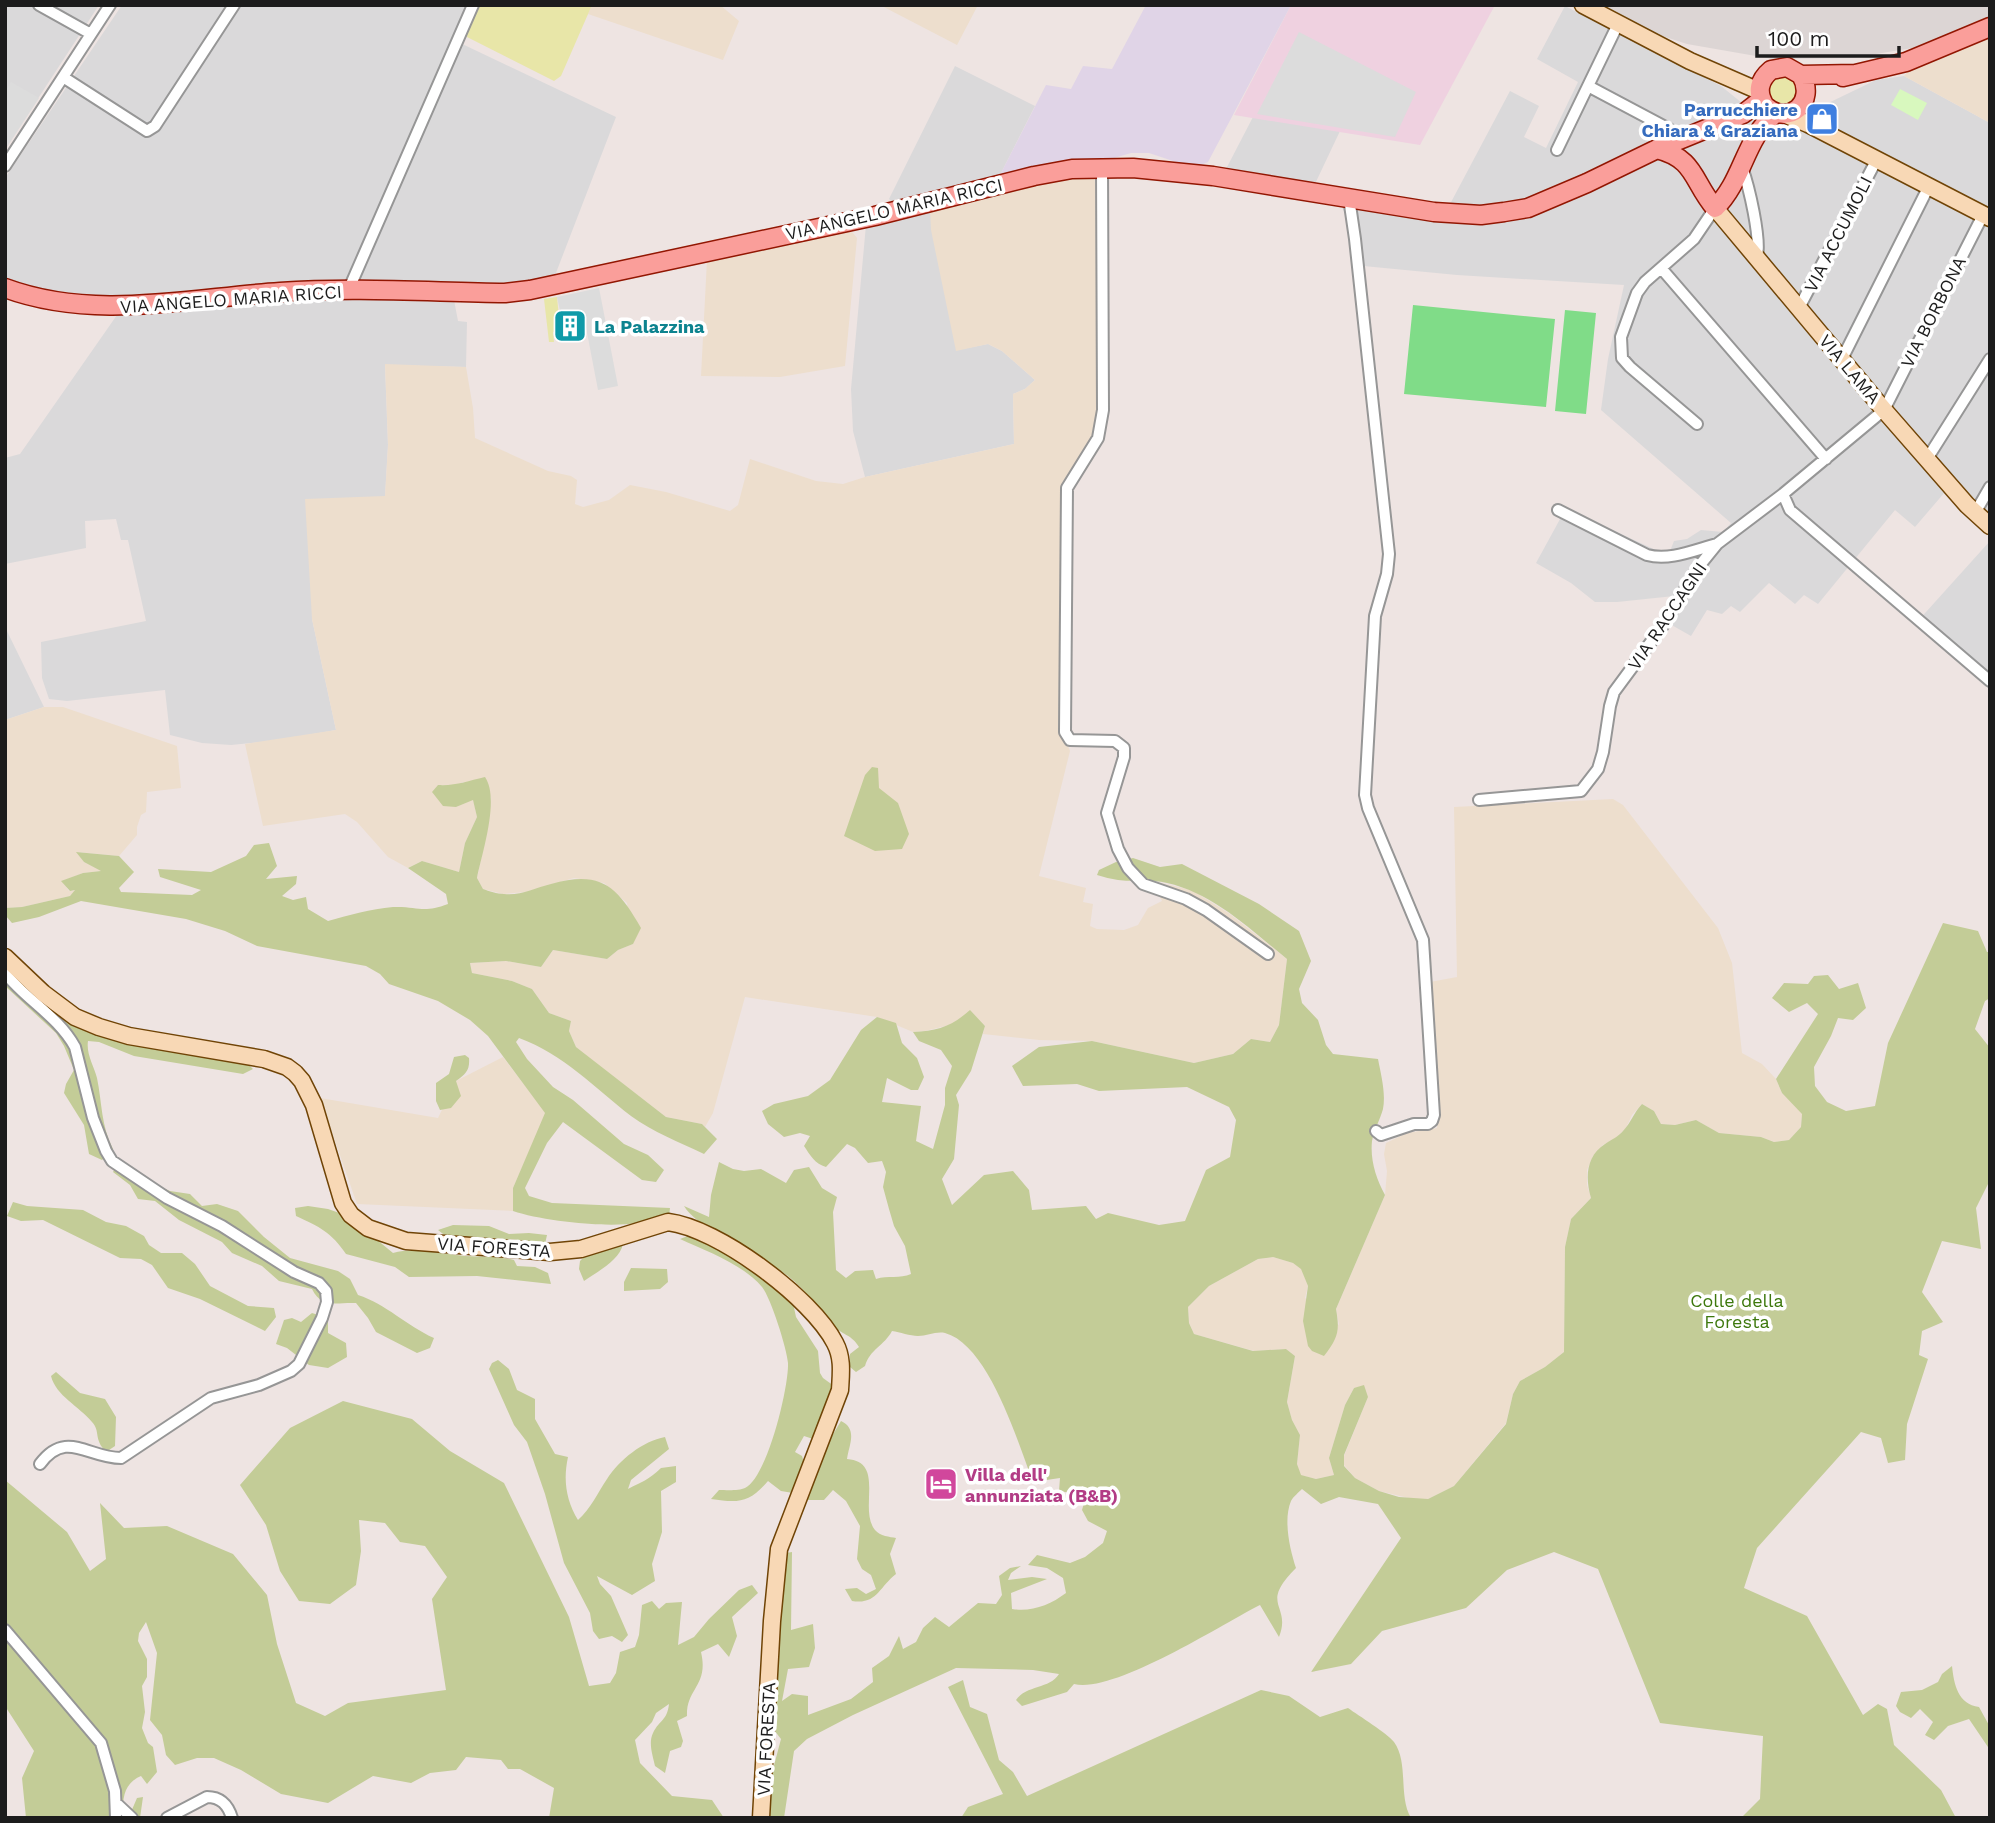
<svg xmlns="http://www.w3.org/2000/svg" width="1995" height="1823" viewBox="0 0 1995 1823" font-family="'Work Sans',sans-serif">
	<style>
		.residential { fill: #dad9da }
		.commercial { fill: #efd1e0 }
		.industrial { fill: #e0d4e7 }
		.airport { fill: #dcd5d4 }
		.farmland { fill: #eddecd }
		.grass { fill: #e8e6a8 }
		.forest { fill: #c3cc97 }
		.park { fill: #d8f8be }
		.pitch { fill: #80dc88 }
		.parking { fill: #dcdcdc }
		.lines { fill: none; stroke-linecap: round; stroke-linejoin: round }
		.street-casing { stroke: #969696; stroke-width: 14 }
		.secondary-casing { stroke: #704406; stroke-width: 19 }
		.primary-casing { stroke: #921602; stroke-width: 21 }
		.street { stroke: #fff; stroke-width: 10 }
		.secondary { stroke: #f8d8b5; stroke-width: 16 }
		.primary { stroke: #fa9e9a; stroke-width: 18 }
		.labels { text-anchor: middle; dominant-baseline: central; stroke-width: 7; stroke-linejoin: round; paint-order: stroke }
		.shop-label { font-size: 18px; font-weight: bold; fill: #366cbe; stroke: #fff; text-anchor: end }
		.street-label { font-size: 18px; fill: #1c1c1c; stroke: #fff }
		.culture-label { font-size: 18px; font-weight: bold; fill: #0d838f; stroke: #fff; text-anchor: start }
		.park-label { font-size: 18px; fill: #3d780d; stroke: #fff }
		.hotel-label { font-size: 18px; font-weight: bold; fill: #b23c85; stroke: #fff; text-anchor: start }
	</style>
	<rect width="100%" height="100%" fill="#eee4e2"/>
	<path class="residential" d="M5,5H99L5,149Z
		M122,5H474L458,42L616,117L554,278L511,286L291,281L183,294L127,296L74,294L32,287L5,278V178Z
		M1565,6L1721,86L1742,103L1741,108L1758,123L1791,121L1876,80L1904,76L1990,123V537L1945,492L1915,527L1895,510L1818,604L1804,595L1795,604L1769,583L1740,612L1731,606L1722,614L1707,610L1691,636L1661,619L1674,596L1617,602H1595L1571,583L1536,563L1565,510L1571,511L1660,552L1670,551L1674,541L1687,539L1701,530L1723,532L1731,523L1601,410L1608,359L1624,285L1457,275L1353,265L1351,228L1342,207L1344,192L1449,206L1510,91L1539,106L1524,137L1546,148L1578,82L1537,59Z
		M955,66L1035,106L999,177L895,205L889,199Z
		M1253,117L1340,131L1314,186L1226,175V169Z
		M930,209L957,350L988,344L1002,351L1035,380L1025,389L1013,394L1014,444L865,477L853,431L851,389L866,225Z
		M339,300H454L458,321L467,322L466,367L385,365L388,445L385,497L312,619L336,730L273,741L231,745L202,743L170,735L165,690L67,701L49,699L42,678L41,642L146,621L128,540H121L116,519L85,521L86,548L5,564V458L20,454L117,315H144L258,303Z
		M1990,541V683L1917,622Z
		M5,627L44,707L5,720Z"/>
	<path class="commercial" d="M1291,5H1495L1420,145L1234,115Z"/>
	<path class="industrial" d="M1146,5H1291L1208,162L1194,168L1149,153H1131L1104,161L999,177L1046,85L1071,89L1083,66L1112,69Z"/>
	<path class="airport" d="M1602,5H1990V21L1918,47L1852,58L1773,59L1687,44L1650,32Z"/>
	<path class="farmland" d="M592,5H720L739,21L723,60L588,14Z
		M880,5H978L957,45Z
		M1990,35V123L1904,76L1909,70Z
		M1094,176L1098,203L1100,408L1097,432L1072,473L1063,733L1070,751L1039,876L1086,888L1083,902L1093,904L1090,926L1097,929L1124,930L1138,925L1148,908L1162,901L1152,881L1192,890L1230,914L1287,959L1279,1025L1270,1042L1251,1039L1233,1054L1194,1063L1092,1041L1039,1040L983,1034L985,1025L954,1024L925,1031L913,1032L877,1017L745,997L713,1113L705,1127L702,1124L666,1117L597,1064L576,1047L569,1031L571,1021L549,1013L532,989L512,981L472,973L470,963L506,961L541,967L553,950L607,959L618,950L633,944L627,903L604,883L574,878L526,892L503,894L483,889L477,878L488,826L491,797L463,782L455,786L438,785L456,807L473,799L477,817L465,843L459,872L422,861L408,868L388,857L357,822L345,814L263,826L245,744L336,730L312,619L305,499L385,496L388,445L385,364L466,367L473,408L475,438L548,471L571,476L577,480L575,504L583,507L609,500L630,485L666,492L730,511L738,505L750,459L816,481L843,484L865,477L1014,444L1013,394L1025,389L1035,380L1002,351L988,344L956,351L931,230L930,209L1064,180Z
		M843,228L853,233L857,238L845,366L780,377L701,376L707,260Z
		M44,707H63L177,746L181,788L147,792L146,812L141,815L137,827V835L119,856L77,852L84,862L102,871L83,873L62,881L69,891L76,890L70,896L22,907L5,908V720Z
		M1613,799L1623,805L1718,928L1732,963L1742,1053L1762,1064L1776,1079L1782,1093L1802,1113L1801,1127L1789,1140L1774,1142L1761,1137L1719,1133L1696,1120L1675,1125L1661,1124L1654,1111L1642,1104L1632,1115L1626,1128L1616,1138L1603,1145L1593,1156L1587,1170V1185L1591,1198L1571,1219L1565,1247L1564,1352L1545,1367L1520,1381L1513,1394L1506,1423L1454,1486L1428,1499H1413L1379,1491L1355,1478L1344,1465V1456L1368,1397L1354,1388L1345,1405L1329,1458L1334,1475L1316,1479L1300,1475L1297,1464L1300,1435L1292,1420L1287,1402L1295,1356L1286,1349L1254,1351L1194,1334L1189,1323L1188,1307L1209,1286L1258,1259L1273,1257L1293,1263L1301,1268L1308,1286L1305,1298L1339,1325L1336,1309L1385,1195L1387,1171L1384,1154L1386,1143L1407,1133L1437,1128L1439,1095L1430,982L1457,977L1454,807Z
		M503,1057L546,1113L513,1188V1211L357,1204L320,1098L438,1118L456,1081Z"/>
	<path class="grass" d="M477,5H592L561,76L554,81L467,37V31Z
		M1768 90a15 15 0 1 1 30 0a15 15 0 1 1-30 0Z
		M557,297L559,317H564L565,330L553,332L554,342H549L544,299Z"/>
	<path class="forest" d="M872,767L878,768L879,788L898,803L909,834L902,849L875,851L844,836L865,775Z
		M485,777C500,799 482,853 477,878L483,889C489,891 497,894 504,894C520,896 535,888 551,884C601,870 617,886 641,928L633,944L618,950L607,959L553,950L541,967L506,961L470,963L472,973L512,981L532,989L549,1013L571,1021L569,1031L576,1047L666,1117L702,1124L717,1139L704,1154C679,1142 653,1132 631,1116C595,1088 563,1054 519,1038L516,1042L527,1059L553,1087L573,1100L624,1144L648,1155L664,1170L656,1182L642,1180L563,1122L547,1143L525,1188L529,1196L552,1203L670,1208L669,1216C659,1219 648,1222 637,1223C605,1228 543,1221 513,1211V1188L545,1113L488,1036L470,1020L438,1001L389,984L380,974L366,966L257,946L225,931L186,919L81,901L39,917L12,923L5,915V908L22,907L70,896L75,890L70,891L61,881L83,873L101,871L84,862L76,852L119,856L134,872L119,888L121,892L192,895L201,890L160,877L158,869L211,872L246,856L254,845L269,843L277,866L266,879L297,876L296,884L282,896L293,900L306,897L308,909L328,921C350,915 370,909 393,907C418,906 422,914 448,904L446,894L408,868L422,861L459,872L465,843L477,817L473,800L456,807L443,806L432,792L438,785C456,786 467,781 485,777Z
		M1133,858L1160,867L1182,864L1259,904L1299,931L1311,961L1299,989L1302,1003L1318,1020L1326,1045L1333,1054L1378,1059C1381,1075 1386,1093 1383,1109C1380,1120 1374,1130 1372,1141C1370,1160 1376,1178 1385,1195L1336,1309C1340,1331 1338,1338 1324,1356L1312,1351L1308,1346L1303,1321L1308,1286L1301,1269L1293,1263L1273,1257L1258,1259L1209,1286L1188,1307L1189,1323L1194,1334L1253,1351L1286,1349L1295,1356L1287,1402L1292,1420L1300,1435L1297,1464L1301,1475L1316,1479L1334,1475L1329,1458L1345,1405L1354,1388L1364,1385L1368,1397L1344,1455V1466L1355,1478L1379,1491L1399,1497L1428,1499L1454,1486L1506,1424L1513,1394L1520,1381L1545,1367L1564,1352L1565,1247L1571,1219L1591,1198C1585,1178 1586,1156 1605,1144C1612,1139 1618,1137 1623,1131C1631,1123 1634,1112 1642,1104L1654,1111L1661,1124L1675,1125L1696,1120L1719,1133L1761,1137L1774,1142L1789,1140L1801,1127L1802,1114L1782,1093L1776,1079L1818,1014L1807,1003L1789,1012L1772,998L1784,983L1808,984L1814,976L1828,975L1839,989L1858,983L1866,1008L1853,1020L1838,1018L1831,1036L1814,1067L1815,1086L1827,1102L1846,1111L1875,1106L1888,1043L1943,923L1978,931L1987,952H1990V998L1985,1001L1975,1029L1990,1048V1180L1976,1208L1981,1249L1942,1241L1922,1292L1943,1322L1922,1331L1919,1355L1928,1359L1907,1424L1905,1460L1888,1463L1881,1438L1861,1432L1757,1548L1744,1588L1807,1616L1863,1715L1878,1704L1887,1709L1894,1745L1941,1790L1956,1818H1741L1760,1799L1763,1736L1660,1723L1598,1569L1554,1552L1507,1570L1466,1608L1382,1631L1351,1664L1311,1672L1401,1538L1378,1504L1339,1497L1321,1504L1302,1489C1299,1492 1293,1497 1291,1501C1283,1520 1290,1550 1296,1568C1258,1606 1292,1604 1279,1637L1260,1605C1222,1624 1114,1694 1074,1684L1067,1692L1022,1706L1016,1700C1026,1685 1050,1689 1059,1674L1033,1670L956,1668L853,1715L807,1739L794,1751L784,1818H768L772,1773L781,1739L774,1730C775,1670 779,1612 786,1553L792,1552L791,1630L813,1624L815,1648L809,1667L788,1669L782,1701L792,1694L808,1696V1715L851,1699L873,1682L872,1668L889,1656L899,1636L903,1649L916,1642L923,1628L935,1617L949,1627L978,1603L996,1604L1002,1595L999,1576L1010,1568L1021,1566L1011,1573L1008,1580L1032,1577L1047,1579L1011,1593L1012,1609C1032,1612 1050,1605 1066,1593L1063,1578L1047,1568L1028,1565L1037,1555L1070,1563L1085,1557L1103,1543L1107,1531L1088,1521L1082,1510L1087,1493L1083,1486L1071,1493L1059,1491L1060,1478L1033,1482C1018,1443 989,1345 945,1333C936,1331 927,1336 918,1336C910,1336 900,1332 892,1331C884,1346 870,1349 865,1366L856,1372L850,1367V1354L859,1347C851,1334 844,1336 835,1327C817,1307 801,1283 778,1269C755,1254 697,1228 684,1206L709,1217L711,1195L719,1162L733,1169L744,1171L761,1169L786,1183L794,1170L809,1167L822,1188L837,1197L833,1212L836,1270L846,1278L855,1271L873,1270L876,1279C888,1275 900,1279 911,1274L905,1246L894,1226L889,1209L883,1187L886,1172L882,1161L868,1163L855,1148L847,1144L826,1167C815,1164 810,1155 804,1146L810,1136L800,1133L784,1137L768,1124L762,1111L774,1104L808,1096L830,1080L861,1030L877,1017L896,1023L902,1043L917,1058L924,1077L918,1090H911L887,1078L882,1102L921,1106L916,1141L933,1149L945,1105V1088L952,1066L941,1050L919,1041L913,1032C938,1031 952,1026 970,1010L985,1026L971,1071L956,1095L959,1105L954,1159L942,1179L952,1205L984,1175L1013,1171L1029,1190L1032,1210L1086,1206L1096,1219L1108,1213L1159,1225L1185,1221L1206,1170L1230,1157L1236,1120L1229,1107L1187,1087L1099,1091L1077,1084L1023,1086L1012,1066L1039,1047L1092,1041L1194,1063L1233,1054L1251,1039L1270,1042L1279,1025L1287,959C1251,930 1213,893 1167,883C1151,879 1134,882 1118,880C1111,879 1104,877 1097,875L1099,870L1116,862Z
		M5,968L20,984L53,1011L130,1042L246,1062L253,1069L243,1074L134,1056L99,1042L88,1041C86,1054 94,1066 97,1078C102,1102 101,1126 113,1149L102,1160L89,1154L84,1125L64,1093L66,1084L74,1070L64,1046L56,1033L5,986Z
		M465,1055L469,1058C470,1070 466,1074 456,1081L461,1096L451,1108L440,1110L436,1101V1083L449,1074L454,1057Z
		M118,1163L133,1168L152,1183L170,1191L190,1194L202,1206L217,1204L238,1211L264,1237L290,1258L338,1271L350,1279L358,1295C386,1304 407,1326 434,1338L430,1348L417,1353L376,1332L368,1318L356,1303C336,1302 322,1309 312,1289L279,1281L262,1266L232,1253L222,1242L179,1220L155,1201L138,1199L130,1185L113,1172Z
		M13,1202L27,1206L83,1210L106,1222L126,1226L144,1236L149,1245L161,1253H182L195,1264L210,1286L248,1306L274,1308L276,1317L265,1331L200,1299L168,1288L152,1265L141,1259L120,1258L43,1220L21,1221L7,1216Z
		M308,1206L328,1209L348,1216L393,1253C416,1247 440,1254 465,1256C482,1257 497,1256 514,1260L517,1266L535,1267L548,1273L551,1284L477,1276L409,1277L395,1267L346,1254C331,1232 320,1227 296,1216L295,1208Z
		M453,1225L489,1226L509,1234L529,1233L547,1235L545,1244L447,1237L438,1230Z
		M693,1234L750,1264L793,1303L796,1317L818,1351L820,1373L823,1378L834,1386L816,1440L804,1436L795,1452L802,1456L806,1470L793,1493L781,1491L768,1481C749,1503 739,1503 711,1499L719,1490C726,1490 739,1491 745,1488C767,1478 789,1387 788,1363C787,1349 771,1298 762,1287C743,1264 706,1251 680,1239Z
		M615,1244H623C620,1260 597,1272 584,1281L579,1269L580,1261L587,1254Z
		M631,1268L667,1269L668,1282L660,1289L624,1291V1282Z
		M312,1313L328,1318V1333L346,1343L347,1357L328,1368L309,1365L287,1348L276,1344L284,1320L292,1318L301,1322Z
		M498,1360L509,1369L517,1390L535,1399V1419L555,1454L568,1457C563,1480 566,1500 578,1520C591,1508 597,1494 607,1479C619,1460 643,1441 665,1437L669,1449L631,1480L628,1489C641,1482 649,1480 661,1468L676,1466V1482L661,1491L662,1532L652,1564L655,1581L632,1595L597,1576L600,1584L611,1596L628,1635L622,1642L612,1636L599,1639L593,1631L590,1613L564,1563L545,1494L527,1442L514,1425L489,1369L492,1363Z
		M56,1372L80,1393L105,1399L116,1417L115,1446L106,1452C93,1438 101,1432 92,1422C79,1406 56,1396 51,1376Z
		M343,1401L412,1419L450,1451L504,1483L569,1617L589,1686L610,1683L616,1673L620,1652L635,1647L639,1635L642,1605L652,1601L659,1609L666,1603L682,1602L678,1645L694,1637L709,1619L739,1590L752,1585L758,1593L732,1617L737,1636L729,1657L718,1644L701,1652C709,1686 686,1688 687,1716L677,1721L683,1741L681,1747L670,1751L665,1773L655,1766C653,1756 648,1743 653,1733C660,1719 667,1721 669,1704L656,1713L652,1722L635,1740L640,1763L672,1796L712,1800L724,1818H549L554,1788L520,1769H508L501,1760L466,1757L456,1770L430,1773L411,1783L373,1776L328,1803L281,1794L241,1770L214,1758H197L175,1765L166,1755L162,1735L150,1720L157,1653L146,1622L139,1633L138,1641L147,1659V1677L142,1686L145,1712L142,1728L148,1743L153,1747L157,1772L147,1784L141,1776C127,1782 123,1793 123,1808L131,1812L137,1798L143,1797L140,1818H26L22,1778L34,1751L5,1706V1480L67,1532L90,1571L106,1559L100,1503L124,1528L167,1526L233,1554L267,1595L277,1644L296,1703L325,1716L348,1703L446,1690L432,1599L447,1577L425,1546L400,1542L385,1523L359,1520L361,1551L356,1585L330,1604L299,1601L280,1571L266,1525L240,1485L290,1428Z
		M841,1421C858,1429 849,1445 847,1459C886,1462 858,1509 875,1530C880,1536 890,1537 896,1538L890,1554L896,1574C879,1587 877,1605 852,1601L845,1589L857,1588L866,1594L876,1589L871,1575L862,1569L857,1559L860,1526L846,1501L833,1490L824,1500H807L832,1436Z
		M1952,1666C1954,1685 1958,1704 1979,1707L1990,1727V1750L1969,1719L1948,1726L1934,1740L1925,1735L1933,1722L1920,1709L1911,1718L1900,1712L1896,1706L1901,1692L1922,1690L1938,1682L1942,1674Z
		M963,1680L970,1707L987,1714L999,1760L1013,1772L1027,1796L1261,1690L1289,1696L1320,1717L1348,1708C1359,1716 1387,1733 1394,1742C1409,1763 1398,1796 1411,1818H961L968,1807L1003,1794L948,1687Z"/>
	<path class="park" d="M1900,89L1927,103L1918,120L1891,105Z"/>
	<path class="pitch" d="M1413,305L1555,319L1546,407L1404,394Z
		M1565,310L1596,313L1586,414L1555,411Z"/>
	<path class="parking" d="M1299,32L1416,92L1395,137L1257,114Z
		M11,82L39,98L5,150V92Z
		M599,288L618,386L598,390L584,317L576,318L574,312L561,315L557,297Z"/>
	<g class="lines">
		<defs>
			<path id="street" d="M39,5L91,34
				M63,77L147,131L155,126L234,5
				M1588,86L1669,129L1675,141
				M1557,150L1618,24
				M5,166L110,5
				M1102,167L1103,410L1098,438L1067,488L1065,732L1070,740L1115,741L1124,748V757L1107,813L1118,849L1128,868L1143,884L1186,899L1206,910L1268,954
				M1742,167C1749,187 1761,237 1757,257
				M1349,198L1355,239L1389,554L1387,574L1375,616L1365,795L1368,808L1423,940L1434,1115L1432,1121L1428,1124H1414L1381,1135L1376,1131
				M1661,268L1826,459
				M348,291L473,5
				M1799,308L1877,159
				M1842,359L1929,186
				M1697,424L1630,367L1622,358L1621,337L1637,293L1645,282L1694,239L1715,208
				M1927,459L1990,359
				M1783,494L1790,510L1990,681
				M1558,510L1647,555C1670,561 1694,550 1717,544
				M1975,513L1990,487
				M1479,800L1581,791L1598,769L1603,752L1610,706L1614,692L1662,627L1700,565L1717,544L1783,494L1884,410L1983,215
				M5,973C26,1000 58,1016 75,1047L93,1118L106,1151L112,1161L167,1198L222,1226L294,1272L319,1283L326,1291L327,1302L322,1318L299,1364L291,1371L259,1385L211,1398L121,1458C88,1458 66,1429 40,1464
				M5,1630L101,1743L115,1791L116,1818
				M116,1803L132,1818
				M167,1818L207,1797C221,1797 228,1805 232,1818"/>
			<path id="secondary" d="M1583,5L1690,61L1759,91
				M1784,114L1808,124L1990,218
				M1715,208L1884,410L1967,505L1990,526
				M5,957L43,993L75,1017L99,1027L129,1036L264,1059L287,1067L295,1073L302,1081L314,1105L343,1203L351,1215L368,1228L406,1241L550,1252L581,1249L668,1222C718,1228 812,1298 835,1343C843,1358 841,1373 840,1390L779,1549L772,1621L761,1818"/>
			<path id="primary" d="M1801,75C1817,102 1789,127 1765,106C1756,92 1759,80 1771,70L1787,67L1801,75L1855,74
				M1843,77L1906,62L1990,27
				M1657,149C1696,159 1692,181 1715,208C1744,180 1744,138 1776,113
				M5,288C94,321 189,298 280,292C354,287 430,292 505,293L530,290L875,216L1034,176L1072,169L1133,168L1213,176L1434,212L1481,215L1504,212L1528,208L1587,183L1657,149L1743,114L1761,100"/>
		</defs>
		<use href="#street" class="street-casing"/>
		<use href="#secondary" class="secondary-casing"/>
		<use href="#primary" class="primary-casing"/>
		<use href="#street" class="street"/>
		<use href="#secondary" class="secondary"/>
		<use href="#primary" class="primary"/>
	</g>
	<defs>
		<symbol id="shop-square" viewBox="-11 -11 22 22"><rect x="-9" y="-9" width="18" height="18" rx="4" fill="#3f7fe0" stroke="#fff"/><path d="M-5-2.5h2.3a2.7 3.5 0 0 1 5.4 0H5L5.5 6h-11ZM-1.5-2.5h3a1.5 2.3 0 0 0-3 0Z" fill="#fff"/></symbol>
		<symbol id="building-square" viewBox="-11 -11 22 22"><rect x="-9" y="-9" width="18" height="18" rx="4" fill="#0f9aa8" stroke="#fff"/><path d="M-4-6H4V6H1V3H-1V6H-4ZM-2.5-4.3h1.7v1.8h-1.7ZM.8-4.3h1.7v1.8H.8ZM-2.5-1h1.7V.8h-1.7ZM.8-1h1.7V.8H.8Z" fill="#fff"/></symbol>
		<symbol id="hotel-square" viewBox="-11 -11 22 22"><rect x="-9" y="-9" width="18" height="18" rx="4" fill="#d1479c" stroke="#fff"/><path d="M-6-4.5h1.5V1H6V5H4.5V3h-9V5H-6ZM-4 0a1.8 1.8 0 1 1 3.6 0ZM.5 0V-2.5h3Q6-2.5 6 0Z" fill="#fff"/></symbol>
	</defs>
	<g fill-rule="evenodd">
		<use href="#shop-square" x="1803" y="100" width="38" height="38"/>
		<use href="#building-square" x="551" y="307" width="38" height="38"/>
		<use href="#hotel-square" x="922" y="1465" width="38" height="38"/>
	</g>
	<g class="labels">
		<g class="shop-label">
			<text x="1798" y="109">Parrucchiere<tspan x="1798" dy="21">Chiara &amp; Graziana</tspan></text>
		</g>
		<g class="street-label">
			<text transform="translate(894 209) rotate(-13)">VIA ANGELO MARIA RICCI</text>
			<text transform="translate(1838 234) rotate(-63)">VIA ACCUMOLI</text>
			<text transform="translate(231 299) rotate(-4)">VIA ANGELO MARIA RICCI</text>
			<text transform="translate(1933 312) rotate(-63)">VIA BORBONA</text>
			<text transform="translate(1850 369) rotate(50)">VIA LAMA</text>
			<text transform="translate(1667 616) rotate(-56)">VIA RACCAGNI</text>
			<text transform="translate(494 1247) rotate(4)">VIA FORESTA</text>
			<text transform="translate(766 1739) rotate(-87)">VIA FORESTA</text>
		</g>
		<g class="culture-label">
			<text x="594" y="326">La Palazzina</text>
		</g>
		<g class="park-label">
			<text x="1737" y="1300">Colle della<tspan x="1737" dy="21">Foresta</tspan></text>
		</g>
		<g class="hotel-label">
			<text x="965" y="1474">Villa dell'<tspan x="965" dy="21">annunziata (B&amp;B)</tspan></text>
		</g>
	</g>
	<rect width="1995" height="1823" fill="none" stroke="#1c1c1c" stroke-width="14"/>
	<path d="M1757 46v10h142v-10" fill="none" stroke="#1c1c1c" stroke-width="3.5"/>
	<text x="1768" y="46" font-size="21" fill="#1c1c1c" stroke="#ffffff" stroke-width="5" paint-order="stroke">100 m</text>
</svg>
